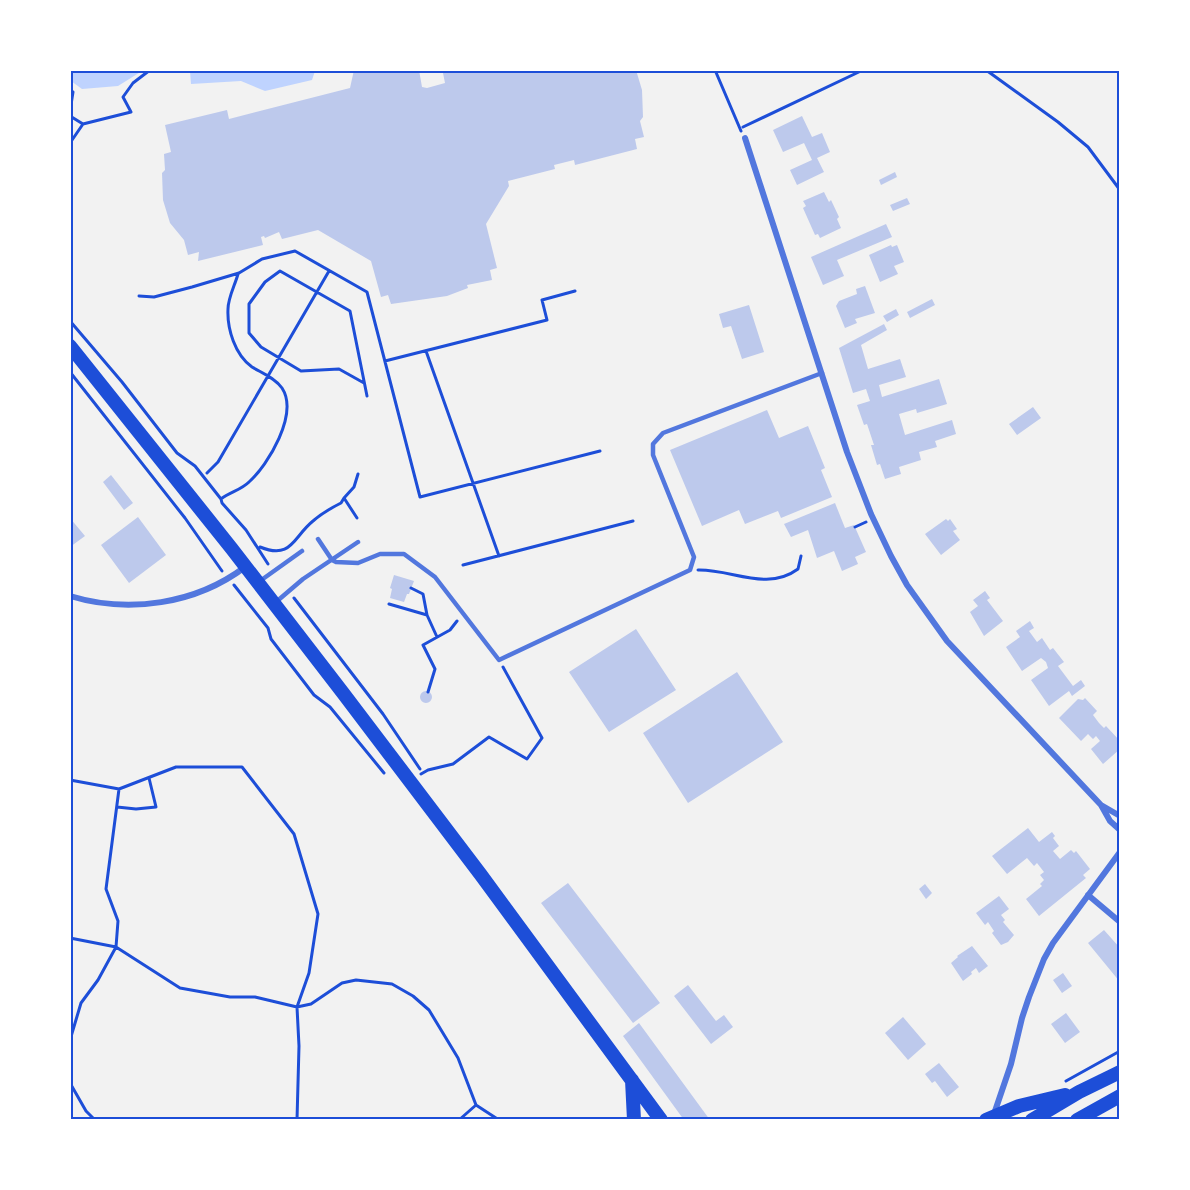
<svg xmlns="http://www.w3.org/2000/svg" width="1190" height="1190" viewBox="0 0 1190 1190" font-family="Karla,sans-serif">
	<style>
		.water { fill: #bfd3fe }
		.building { fill: #bdc9ec }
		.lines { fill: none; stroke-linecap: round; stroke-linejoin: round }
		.path { stroke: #1d4ed8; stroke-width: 3 }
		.service { stroke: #5277de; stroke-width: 4.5 }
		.minor { stroke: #5277de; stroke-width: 6 }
		.primary { stroke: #1d4ed8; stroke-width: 14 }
		.neatline { fill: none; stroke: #1d4ed8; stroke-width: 2 }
	</style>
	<rect width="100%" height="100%" fill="#f2f2f2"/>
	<path class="water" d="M70,71L71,70L142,71L118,86L82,89L71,81Z
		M190,71V70L315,71L312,80L265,91L241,81L191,84Z"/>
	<path class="building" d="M354,70H419L422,87L427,88L445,83L443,73L454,70H636L642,90L643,117L640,121L644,137L635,139L637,149L575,165L574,160L554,165L555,169L508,181L509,186L486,224L497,268L490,270L492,280L467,285L468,288L447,296L391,304L388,295L381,297L371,261L318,230L282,239L279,232L265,238L264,236L261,237L263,245L198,261L199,252L188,255L184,240L170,223L163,200L162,173L165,170L164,154L171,152L165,125L227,110L229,119L350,88Z
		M802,116L812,137L822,133L830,152L817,158L824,172L797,185L790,170L812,160L804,143L783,152L773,130Z
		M895,172L897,177L881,185L879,180Z
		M824,192L829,202L831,200L839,217L837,219L841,228L820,238L818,234L815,235L803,208L806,206L803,201Z
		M907,198L910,204L893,211L890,205Z
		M886,224L892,237L837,260L844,276L823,285L811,257Z
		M891,245L892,247L897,245L904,262L894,266L898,274L880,282L869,255Z
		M865,286L875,313L855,319L857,323L845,328L836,306L839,301L857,294L856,289Z
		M932,299L935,305L910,318L907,312Z
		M749,305L764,352L742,359L731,326L723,328L719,314Z
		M896,309L899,315L887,322L883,316Z
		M884,324L887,330L861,345L868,369L900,359L906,377L879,385L882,397L939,379L947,404L917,413L916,409L899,414L905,435L952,420L956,434L935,441L937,447L919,452L921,460L899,467L901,474L885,479L880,464L877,465L871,445H874L867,424L864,425L857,405L870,401L866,389L853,393L839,348Z
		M1033,407L1041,418L1017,435L1009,424Z
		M767,410L779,438L808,426L825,468L821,470L832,497L781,518L778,511L745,524L739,510L702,526L670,450Z
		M111,475L133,503L124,510L103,482Z
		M835,503L845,528L854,525L866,552L855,557L858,564L842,571L834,551L817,558L808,530L791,537L784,524Z
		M138,517L166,555L129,583L101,545Z
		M70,518L85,536L70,547Z
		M946,519L948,521L950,519L957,529L953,531L960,540L941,555L925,534Z
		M394,575L414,581L409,594H407L404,602L390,598L392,589L390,588Z
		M985,591L990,598L987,600L1003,621L984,636L970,612L978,606L973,600Z
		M1030,621L1034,628L1029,631L1037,642L1042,638L1050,650L1053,648L1064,662L1058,666L1073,686L1081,680L1085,686L1072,696L1069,691L1049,706L1031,680L1048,668L1046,662L1041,658L1022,671L1006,647L1020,637L1016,631Z
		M636,629L676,690L609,732L569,672Z
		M737,672L783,742L688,803L643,733Z
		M420 697a6 6 0 1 1 12 0a6 6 0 1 1-12 0Z
		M1085,698L1097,711L1093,715L1099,723L1104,728L1106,726L1120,741V749L1103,764L1091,749L1100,741L1096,736L1093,739L1088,734L1081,741L1059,718L1078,699L1083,700Z
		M1028,828L1039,842L1052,832L1055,836L1053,838L1059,846L1053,851L1060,859L1071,850L1074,853L1076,851L1090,869L1083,875L1086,878L1039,916L1026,899L1042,886L1040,884L1044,880L1040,875L1044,872L1037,863L1034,866L1027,858L1007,874L992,856Z
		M568,883L660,1003L633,1023L541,903Z
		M925,884L932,893L926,899L919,889Z
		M999,896L1009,909L1001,915L1005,920L1003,922L1014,935L1008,942L1001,945L992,933L994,931L988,922L985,925L976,913Z
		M1104,930L1120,948V982L1088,943Z
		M972,946L988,966L979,973L976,968L971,972L972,974L963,981L951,963L958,957L957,956Z
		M1063,973L1072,986L1062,993L1053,980Z
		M688,985L716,1021L724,1015L733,1027L711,1044L674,996Z
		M1066,1013L1080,1032L1065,1043L1051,1024Z
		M903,1017L926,1044L908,1060L885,1033Z
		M639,1023L710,1120H684L623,1036Z
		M939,1063L959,1087L947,1097L935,1081L932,1083L925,1074Z"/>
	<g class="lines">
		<path class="path" d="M180,70H183
			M715,70L741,131
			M986,70L1058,122L1088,147L1120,190
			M70,90L73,92L70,111
			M70,116L83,124
			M743,127L863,70
			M70,143L83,124L131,112L123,97L133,83L150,70
			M139,296L154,297L192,287L239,273L262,259L295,251L367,292L420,497L600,451
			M70,321L122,382L177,453L195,466L221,499L222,503L246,530L268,564
			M426,351L499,556
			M385,361L547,320L542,300L575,291
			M70,372L185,518L222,571
			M364,383L339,369L301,371L261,347L249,333V304L265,282L280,271L350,311L367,396
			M207,473L218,462L329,271
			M221,499C230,492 241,490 249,482C268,465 299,414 282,388C275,378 262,373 252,367C235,355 227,329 228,309C228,298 235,285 238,274
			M357,518L344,498L354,487L358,474
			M855,527L866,522
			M260,547C292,560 293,537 313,521C321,514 331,508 341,503L344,498
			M463,565L633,521
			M698,570C732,569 767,592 798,569L801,556
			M234,585L268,628L271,639L314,695L330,707L384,773
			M411,588L423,594L427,615L437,637
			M294,598L383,714L420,769
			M389,604L427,615
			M428,692L435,669L423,645L450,630L457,621
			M421,774L428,770L453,764L489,737L527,759L542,738L503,667
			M70,780L119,789L176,767H242L294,834L318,914L309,973L297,1007L299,1046L297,1120
			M117,807L136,809L156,807L149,778
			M70,938L116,947L180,988L230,997H255L297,1007L311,1004L342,983L356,980L392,984L413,996L429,1010L458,1058L476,1105
			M70,1040L81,1003L98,980L116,947L118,921L106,889L119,789
			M1066,1081L1120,1051
			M70,1083L86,1111L95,1120
			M459,1120L476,1105L499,1120
			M1116,1120L1120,1117"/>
		<path class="service" d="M318,539L332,560L336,562L358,563L380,554H404L435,577L499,660L690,570L694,557L653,455V444L663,433L822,373
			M260,581L302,551
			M276,602L303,579L358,542"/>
		<path class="minor" d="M745,138L847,452L871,514L891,556L907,585L947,641L1101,805
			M70,596C129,614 196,604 245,567
			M1120,816L1101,805L1110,821L1120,830
			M1088,895L1120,922
			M994,1114L1011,1064L1022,1018L1029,997L1044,959L1053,943L1120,852"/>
		<path class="primary" d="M70,346L232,549L343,693L481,875L661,1120
			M632,1080L634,1120
			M986,1120L1019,1106L1065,1095
			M1032,1120L1079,1092L1120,1072
			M1077,1120L1120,1096"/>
	</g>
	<rect width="1190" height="1190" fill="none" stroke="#ffffff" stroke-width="144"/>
	<rect x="72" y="72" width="1046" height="1046" class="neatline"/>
</svg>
